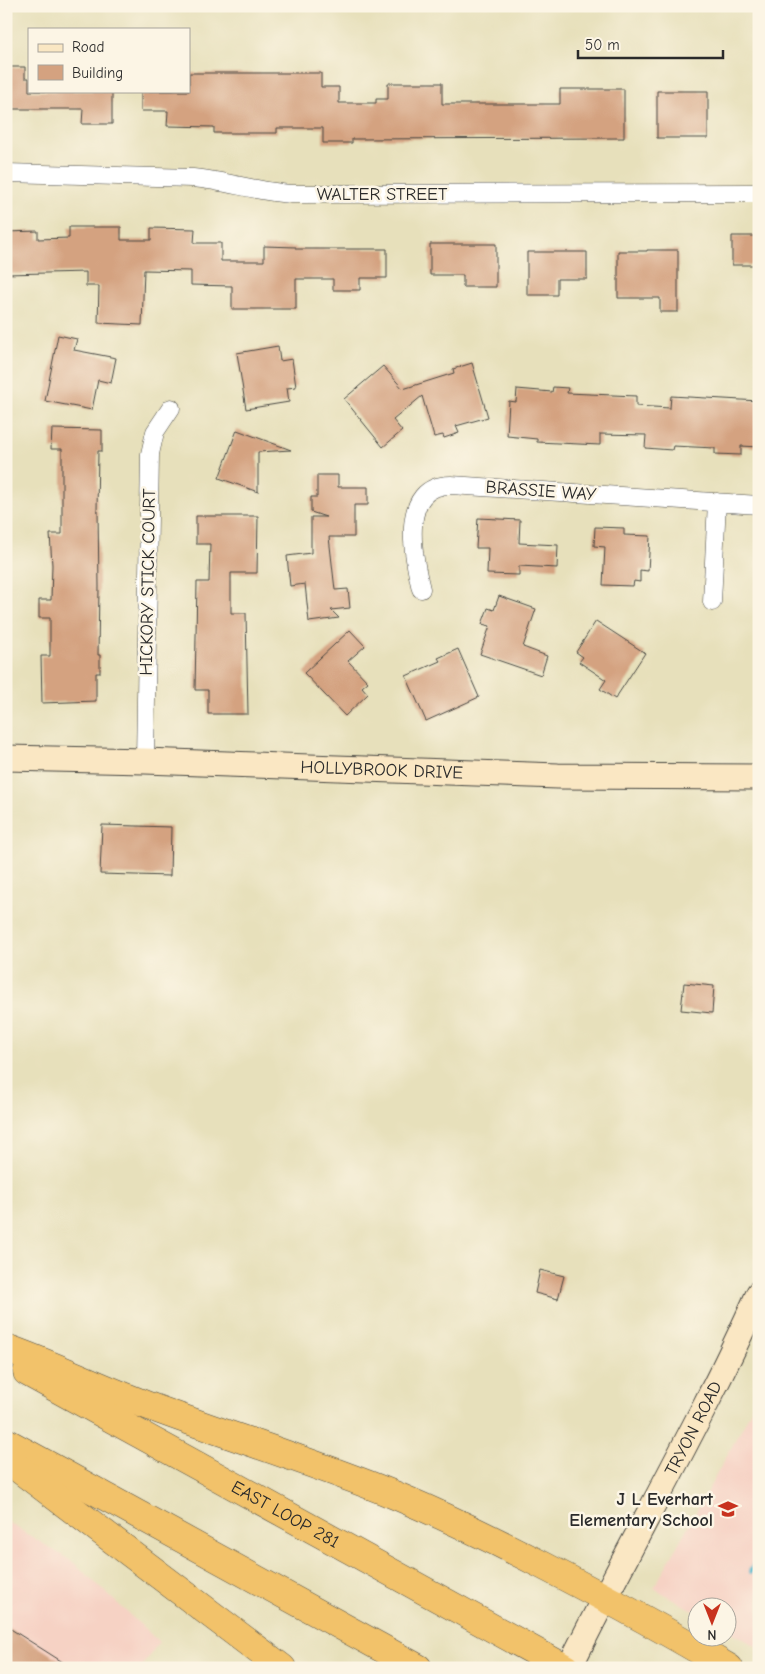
<svg xmlns="http://www.w3.org/2000/svg" width="765" height="1674" viewBox="0 0 765 1674" font-family="'Comic Neue',sans-serif">
	<style>
		.built { fill: #f6d2c4 }
		.lines { fill: none; stroke-linecap: round; stroke-linejoin: round }
		.stream { stroke: #4eb5cc; stroke-width: 5.5 }
		.building { fill: #d4a280 }
		.street-casing { stroke: #474641; stroke-width: 19 }
		.secondary-casing { stroke: #474641; stroke-width: 27 }
		.highway-casing { stroke: #474641; stroke-width: 29 }
		.street { stroke: #fff; stroke-width: 18 }
		.secondary { stroke: #fae7c3; stroke-width: 25 }
		.highway { stroke: #f2c26a; stroke-width: 28 }
		.labels { text-anchor: middle; dominant-baseline: central; stroke-width: 5; stroke-linejoin: round; paint-order: stroke }
		.street-label { font-size: 18px; fill: #2b2b2b; stroke: #fcf5e5 }
		.poi-label { font-size: 18px; font-weight: bold; fill: #2b2b2b; stroke: #fcf5e5; text-anchor: end }
	</style>
	<rect width="100%" height="100%" fill="#fcf5e5"/>
	<filter id="ink" filterUnits="userSpaceOnUse"><feTurbulence type="fractalNoise" baseFrequency=".02" numOctaves="2"/><feDisplacementMap in="SourceGraphic" scale="10" xChannelSelector="R" yChannelSelector="G"/><feConvolveMatrix kernelMatrix="1 2 1 2 8 2 1 2 1" color-interpolation-filters="sRGB"/></filter>
	<filter id="wash" filterUnits="userSpaceOnUse"><feTurbulence type="fractalNoise" baseFrequency=".0096" numOctaves="4" result="noise"/><feDisplacementMap in="SourceGraphic" scale="20" xChannelSelector="R" yChannelSelector="G"/><feGaussianBlur stdDeviation="1.12" result="paint"/><feColorMatrix in="noise" values="0 0 0 0 0 0 0 0 0 0 0 0 0 0 0 0 0 1.4 0 .05"/><feComposite in="paint" operator="in"/></filter>
	<g filter="url(#wash)">
		<rect width="100%" height="100%" fill="#e7e0bb"/>
		<path class="built" d="M759,1394V1648L728,1630V1606H698L697,1613L654,1588L741,1430Z
			M6,1521L73,1562L159,1642L141,1668H6Z"/>
		<g class="lines">
			<path class="stream" d="M751,1571L759,1557"/>
		</g>
		<g id="blocks">
			<path class="building" d="M6,67H25V78H29V91H112V124H82L83,109H6Z
				M189,73H321V87H339V103H376V99H388V83H442V104H560V89H624V138L352,139V143H323V128H277V133H214V127L167,126L168,111H141V91H189Z
				M657,91H708V138H657Z
				M69,227H121V240H151V228L195,229L194,243H221V261H264V246L296,247V249H387V278H360V290H333V279H296V309H232V286L191,285V271L144,270L142,325L98,323L99,286H86V272L6,274V232L38,231V239L69,238Z
				M732,236H759V265H732Z
				M430,244H496V287H463V275H430Z
				M647,250H678V312H660V298H618V251H647Z
				M527,252H587V279H557V295H527Z
				M58,335L77,339L74,350L116,358L111,383L98,380L92,410L45,401Z
				M278,346L280,361L292,359L296,387L287,388L289,402L246,409L237,353Z
				M472,363L488,417L456,426L459,433L444,438L443,435L434,437L422,396L393,420L402,431L383,447L344,399L383,366L403,389L454,373L453,369Z
				M553,387L568,388L567,393L636,396V406L670,408L671,396L759,401V447L741,446V455L715,454V448L673,446L672,450L645,448L646,435L600,434V445L537,442V439L507,436L509,401L516,402L517,389L552,392Z
				M52,429L102,430V451H98L97,511H98L99,587L98,655H100V673H96V701L42,703L41,656H50V618H39V600H51L52,565L50,534H62V449H51Z
				M237,430L291,450L258,452V492L219,478Z
				M317,475H338V487H368V505H354V537H329L335,590L348,589L350,608L331,610L339,618L309,622L305,584L290,586L287,556L311,553V517H326L311,512V497H317Z
				M196,516H258L257,573H231V613H246L248,714H208V690H195L197,582H209L210,544H196Z
				M478,518L520,520L519,543L558,545L557,568L519,566V575L487,574L488,548H476Z
				M595,527L624,528V535L650,536L648,571L640,570V582L634,581L633,586L603,585L605,547L594,546Z
				M499,596L536,609L523,647L547,656L541,675L480,654L490,626L482,624L488,608L494,610Z
				M596,621L645,653L615,699L600,689L606,680L579,662L583,657L576,652Z
				M350,630L365,646L348,661L368,682L362,687L368,694L345,716L304,673Z
				M458,649L479,697L426,721L406,676L440,661L438,658Z
				M102,825L171,827L170,876L100,874Z
				M684,983L714,986L712,1013L681,1010Z
				M540,1270L564,1276L558,1299L535,1293Z
				M6,1626L72,1668H6Z"/>
		</g>
	</g>
	<g filter="url(#ink)">
		<use href="#blocks" fill-opacity="0" stroke="#474641" stroke-width="1"/>
		<g class="lines">
			<defs>
				<path id="street" d="M6,173L193,178C227,181 258,192 292,194L759,193
					M421,589C413,556 398,485 451,485L759,505
					M712,602L717,502
					M145,761L150,454L155,432L171,408"/>
				<g id="secondary">
					<path id="s1" d="M6,758L145,761L558,776L759,777"/>
					<path id="s2" d="M569,1668C631,1542 702,1421 759,1293"/>
				</g>
				<g id="highway">
					<path d="M6,1348C54,1365 99,1387 146,1405C229,1436 314,1462 397,1496C447,1517 496,1541 544,1566C606,1598 669,1632 729,1668"/>
					<path id="s3" d="M27,1372L565,1668"/>
					<path d="M6,1442L418,1668"/>
					<path d="M6,1459L282,1668"/>
				</g>
			</defs>
			<use href="#street" class="street-casing"/>
			<use href="#secondary" class="secondary-casing"/>
			<use href="#highway" class="highway-casing"/>
			<use href="#street" class="street"/>
			<use href="#secondary" class="secondary"/>
			<use href="#highway" class="highway"/>
		</g>
	</g>
	<defs>
		<symbol id="school-bare" viewBox="-9 -9 18 18"><path d="M0-5L7-2L0 1L-7-2ZM-4 1L0 2.5L4 1V4Q0 6-4 4Z" fill="#c8321e" stroke="#fcf5e5" stroke-width="2.5" paint-order="stroke"/></symbol>
	</defs>
	<g fill-rule="evenodd">
		<use href="#school-bare" x="714" y="1495" width="28" height="28"/>
	</g>
	<g class="labels">
		<g class="street-label">
			<text x="382" y="194">WALTER STREET</text>
			<text transform="translate(541 491) rotate(4)">BRASSIE WAY</text>
			<text transform="translate(148 582) rotate(-89)">HICKORY STICK COURT</text>
			<text stroke="none"><textPath href="#s1" startOffset="376">HOLLYBROOK DRIVE</textPath></text>
			<text stroke="none"><textPath href="#s2" startOffset="270">TRYON ROAD</textPath></text>
			<text stroke="none"><textPath href="#s3" startOffset="295">EAST LOOP 281</textPath></text>
		</g>
		<g class="poi-label">
			<text x="713" y="1499">J L Everhart<tspan x="713" dy="21">Elementary School</tspan></text>
		</g>
	</g>
	<rect width="765" height="1674" fill="none" stroke="#fcf5e5" stroke-width="25"/>
	<rect x="28" y="28" width="162" height="65" fill="#fcf5e5" stroke="#a8a49b"/>
	<rect x="38" y="44" width="25" height="8" fill="#fae7c3" stroke="#a8a49b"/>
	<text x="72" y="52" font-size="15" fill="#2b2b2b">Road</text>
	<rect x="38" y="65" width="25" height="15" fill="#d4a280" stroke="#a8a49b"/>
	<text x="72" y="78" font-size="15" fill="#2b2b2b">Building</text>
	<g transform="translate(712 1622) rotate(180)"><circle r="24" fill="#fcf5e5" stroke="#a8a49b"/>
	<path d="M0-4L9 19L0 12L-9 19Z" fill="#c8321e"/>
	<text y="-8" font-size="14" font-weight="bold" text-anchor="middle" fill="#2b2b2b">N</text>
	</g>
	<path d="M578 50v8h145v-8" fill="none" stroke="#2b2b2b" stroke-width="2.5"/>
	<text x="585" y="50" font-size="15" fill="#2b2b2b" stroke="#fcf5e5" stroke-width="4" paint-order="stroke">50 m</text>
</svg>
